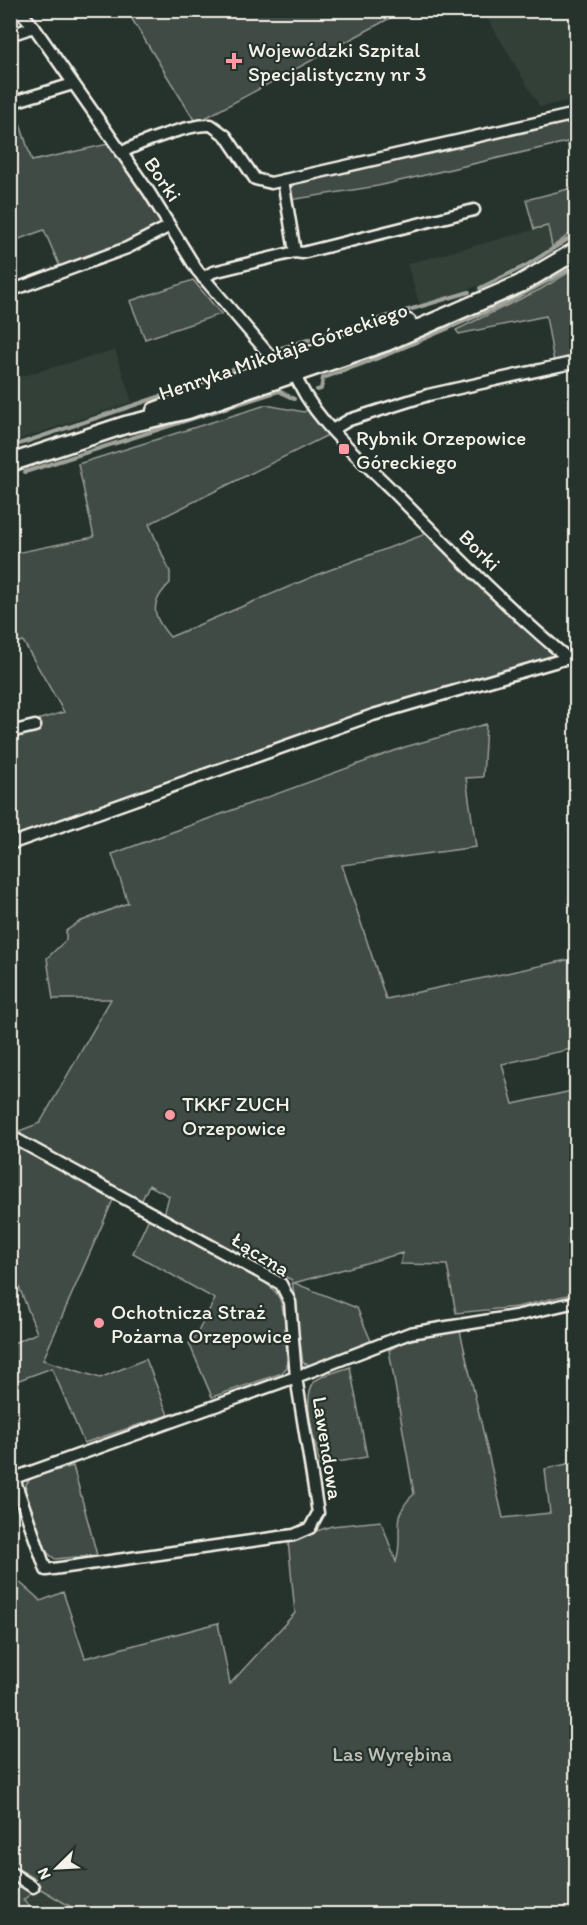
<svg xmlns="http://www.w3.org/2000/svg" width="587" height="1925" viewBox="0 0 587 1925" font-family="Itim,sans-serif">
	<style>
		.built { fill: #333f39 }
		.green { fill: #414b45; stroke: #9a9e96; stroke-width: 1.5 }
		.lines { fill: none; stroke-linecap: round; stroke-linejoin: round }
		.stream { stroke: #9fa39b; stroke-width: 4 }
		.minor-casing { stroke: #f4f1e8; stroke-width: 15 }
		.secondary-casing { stroke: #f4f1e8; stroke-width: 21 }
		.minor { stroke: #26332d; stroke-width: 10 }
		.secondary { stroke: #26332d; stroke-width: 16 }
		.poi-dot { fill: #ff9aa2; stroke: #26332d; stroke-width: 2 }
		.labels { text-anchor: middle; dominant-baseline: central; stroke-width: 4.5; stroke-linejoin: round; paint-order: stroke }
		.poi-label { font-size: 21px; fill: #f4f1e8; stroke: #26332d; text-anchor: start }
		.street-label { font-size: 21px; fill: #f4f1e8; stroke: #26332d }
		.park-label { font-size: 21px; fill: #bebfb7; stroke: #26332d }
	</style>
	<rect width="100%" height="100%" fill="#26332d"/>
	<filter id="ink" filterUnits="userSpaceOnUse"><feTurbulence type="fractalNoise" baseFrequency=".0167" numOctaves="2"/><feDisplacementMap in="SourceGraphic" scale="12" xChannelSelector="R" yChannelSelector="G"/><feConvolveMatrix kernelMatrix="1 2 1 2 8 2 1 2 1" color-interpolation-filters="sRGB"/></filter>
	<g filter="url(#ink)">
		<path class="built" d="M483,11H576V99L540,107Z
			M548,226L552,247L491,281L420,306L407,264Z
			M115,350L132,402L11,442V379Z
			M39,1888L83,1914H37L22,1899Z"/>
		<path class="green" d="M127,11H403L196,123Z
			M14,105L32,161L108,144L165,225L129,243L61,269L44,230L11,242L10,106Z
			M576,119V183L567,142L378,186L290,200L289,190L297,182Z
			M576,187V229L552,247L548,226L534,229L526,200Z
			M576,268V357L554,362L546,316L459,334L456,330L541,289Z
			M193,280L221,314L145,339L130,301Z
			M266,405L304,412L308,409L328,435L149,524L170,572V583C150,603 151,615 170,637L319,574L428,533L515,622L520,621L558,657L11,840V738L36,732L39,727L37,720L64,712L23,641L11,644V554L94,537L78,464Z
			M486,724L483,777L466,778L476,847L342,865L386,999L576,958V1048L502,1064L513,1104L576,1090V1238L568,1240L576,1293L517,1307L456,1313L447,1265L401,1264L402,1253L294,1283L357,1308L371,1341L314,1366L303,1363L292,1280L164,1215L169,1196L149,1185L141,1202L23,1137L19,1131L40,1123L111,999H53L47,958L66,940V931L79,922L128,903L112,854L405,747Z
			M11,1140L113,1200L43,1360L100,1378L146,1359L168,1415L84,1443L52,1368L11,1383V1344L37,1333L11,1266Z
			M149,1218C177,1233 261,1272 277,1294C287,1308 286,1349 287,1367L282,1373L212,1397L189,1343L193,1341L215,1299L133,1253Z
			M452,1331H460L503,1518L550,1513L545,1469L576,1462V1914H83L39,1888L36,1879L11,1865L10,1574L41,1601L63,1592L85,1658L218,1623L230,1684L295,1613L288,1540L332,1526L381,1521L396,1562C405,1534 389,1516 414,1494L389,1350L403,1342Z
			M350,1367L367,1457L320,1465C316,1445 300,1397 315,1381C323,1374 340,1371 350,1367Z
			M73,1466L97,1555L55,1559L43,1549L25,1496L26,1484L32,1477Z
			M11,1880L32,1893L23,1900L37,1914H11Z"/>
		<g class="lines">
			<path class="stream" d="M480,288L527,265L576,234
				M281,348L469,292
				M317,390L321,389L323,378L386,355L498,307L576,266
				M19,444L188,387L245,364L254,356
				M25,472L279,391L294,399
				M10,477L12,476"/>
			<defs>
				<path id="minor" d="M19,10L34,27L149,192L197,270L272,358L277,370
					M10,35L34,27
					M10,103L73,84
					M121,153C140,142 190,124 211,125L226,136L255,179L271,183L576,114
					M295,252L302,253L474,210
					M203,278L213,272L295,252L283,180
					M10,291L127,248L170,226
					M293,370C311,418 356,454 391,489C451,550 510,611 576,665
					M332,430L349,420L428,395L576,362
					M10,732L35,726
					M10,844L373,715L568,658
					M10,1136L281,1284L290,1302L296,1377L410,1333L515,1316L576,1302
					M10,1467L46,1570L294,1535L310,1528L318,1513L296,1377L14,1478
					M10,1872L33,1887"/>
				<path id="secondary" d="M155,411L276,366L408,323
					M10,463L125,425L188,410L387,342L520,284L576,251"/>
			</defs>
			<use href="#minor" class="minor-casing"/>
			<use href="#secondary" class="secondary-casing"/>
			<use href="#minor" class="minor"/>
			<use href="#secondary" class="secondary"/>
		</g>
	</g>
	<g class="poi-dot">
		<path d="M231 52h6v6h6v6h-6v6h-6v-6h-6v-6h6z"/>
		<rect x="338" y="443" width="12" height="12" rx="3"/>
		<circle cx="170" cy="1115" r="6"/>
		<circle cx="99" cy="1323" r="6"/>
	</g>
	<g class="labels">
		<g class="poi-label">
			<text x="248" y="49">Wojewódzki Szpital<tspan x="248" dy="24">Specjalistyczny nr 3</tspan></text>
			<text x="356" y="437">Rybnik Orzepowice<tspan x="356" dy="24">Góreckiego</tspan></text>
			<text x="182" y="1103">TKKF ZUCH<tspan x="182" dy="24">Orzepowice</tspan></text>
			<text x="111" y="1311">Ochotnicza Straż<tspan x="111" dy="24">Pożarna Orzepowice</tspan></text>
		</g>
		<g class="street-label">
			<text transform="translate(163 179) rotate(56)">Borki</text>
			<text transform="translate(283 351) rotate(-19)">Henryka Mikołaja Góreckiego</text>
			<text transform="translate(480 550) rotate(45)">Borki</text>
			<text transform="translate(261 1254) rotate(32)">Łączna</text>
			<text transform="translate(328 1448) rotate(81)">Lawendowa</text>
		</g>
		<g class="park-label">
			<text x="392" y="1753">Las Wyrębina</text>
		</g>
	</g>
	<rect width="587" height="1925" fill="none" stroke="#26332d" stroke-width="36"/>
	<rect x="18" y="18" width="551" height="1889" fill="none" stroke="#f4f1e8" stroke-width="2" filter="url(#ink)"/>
	<g transform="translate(57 1868) rotate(246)" stroke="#26332d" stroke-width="4.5" paint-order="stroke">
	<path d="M0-4.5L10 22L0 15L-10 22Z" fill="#f4f1e8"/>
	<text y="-9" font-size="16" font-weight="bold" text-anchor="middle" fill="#f4f1e8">N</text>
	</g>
</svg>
